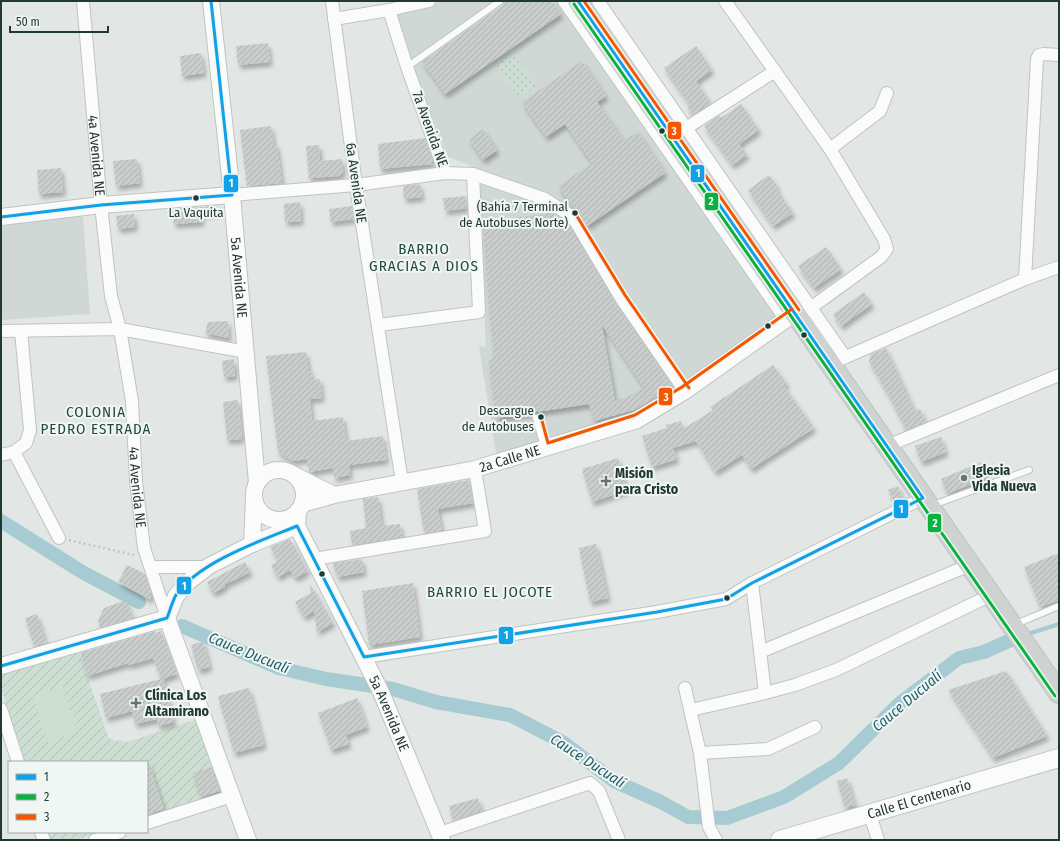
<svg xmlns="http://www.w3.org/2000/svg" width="1060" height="841" viewBox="0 0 1060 841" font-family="'Fira Sans Condensed',sans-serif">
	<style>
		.built { fill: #d0d8d5 }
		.park { fill: url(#park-dots) }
		.garden { fill: url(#garden-furrows) }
		.pitch { fill: #ccdfd2 }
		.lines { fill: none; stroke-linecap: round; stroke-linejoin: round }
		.stream { stroke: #a6cbd2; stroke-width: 4 }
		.canal { stroke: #a6cbd2; stroke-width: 14 }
		.building { fill: url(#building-hatch); fill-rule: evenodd; filter: url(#shadow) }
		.service-casing { stroke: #bfc4c2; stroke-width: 8 }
		.minor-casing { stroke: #bfc4c2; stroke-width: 14 }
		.tertiary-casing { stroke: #bfc4c2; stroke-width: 18 }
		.secondary-casing { stroke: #bec5c2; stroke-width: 20 }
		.primary-casing { stroke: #bcc3c1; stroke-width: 22 }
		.path { stroke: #bfc7c5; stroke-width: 2.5; stroke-dasharray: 2 3; stroke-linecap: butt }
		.service { stroke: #fbfbfb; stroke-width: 6 }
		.minor { stroke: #fbfbfb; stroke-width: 12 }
		.tertiary { stroke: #fbfbfb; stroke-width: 16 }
		.secondary { stroke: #fbfbfb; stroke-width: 18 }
		.primary { stroke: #ced3d2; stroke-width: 20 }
		.bus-1-casing { stroke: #f0f6f3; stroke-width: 6 }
		.bus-2-casing { stroke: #f0f6f3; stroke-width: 6 }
		.bus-3-casing { stroke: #f0f6f3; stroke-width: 6 }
		.bus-1 { stroke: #11a1e8; stroke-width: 3 }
		.bus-2 { stroke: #0ab13e; stroke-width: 3 }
		.bus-3 { stroke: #f55600; stroke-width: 3 }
		.bus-dot { fill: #223833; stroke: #f0f6f3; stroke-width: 1.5 }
		.poi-dot { fill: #657571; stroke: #f0f6f3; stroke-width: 1.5 }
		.labels { text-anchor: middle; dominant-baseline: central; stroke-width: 4; stroke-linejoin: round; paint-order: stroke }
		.bus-label { font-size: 13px; fill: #223833; stroke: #f0f6f3; text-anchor: end }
		.street-label { font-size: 14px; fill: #223833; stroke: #f0f6f3 }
		.poi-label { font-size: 14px; font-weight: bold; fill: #223833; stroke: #f0f6f3; text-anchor: start }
		.neighbourhood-label { font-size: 15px; letter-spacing: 1px; fill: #20483f; stroke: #f0f6f3 }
		.water-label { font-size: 15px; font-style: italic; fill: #225f6e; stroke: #f0f6f3 }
		.line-badge { stroke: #f0f6f3; stroke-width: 1.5 }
		.badge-label { font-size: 11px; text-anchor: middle; font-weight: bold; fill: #fff }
	</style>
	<defs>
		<pattern id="park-dots" width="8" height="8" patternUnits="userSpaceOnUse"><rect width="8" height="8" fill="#ccdfd2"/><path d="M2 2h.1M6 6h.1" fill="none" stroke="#afc0b5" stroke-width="1.8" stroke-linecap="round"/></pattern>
		<pattern id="garden-furrows" width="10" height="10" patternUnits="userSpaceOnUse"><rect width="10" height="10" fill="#ccdfd2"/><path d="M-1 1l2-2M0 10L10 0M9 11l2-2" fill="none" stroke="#afc0b5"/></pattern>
		<pattern id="building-hatch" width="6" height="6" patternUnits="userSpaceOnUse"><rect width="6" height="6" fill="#c9cecc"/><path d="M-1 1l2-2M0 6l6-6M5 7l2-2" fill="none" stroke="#acb2b0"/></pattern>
		<filter id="shadow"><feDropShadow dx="2.5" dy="4.5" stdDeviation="2" flood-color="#0004"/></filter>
	</defs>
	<rect width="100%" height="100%" fill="#e2e7e5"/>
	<path class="built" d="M443,1H558L781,322L636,418L497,459L479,347L486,346L476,168L448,157L413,65L396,14Z
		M83,216L90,314L1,320V222Z"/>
	<path class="park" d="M513,54L536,86L519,98L496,65Z"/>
	<path class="garden" d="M78,649L109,739L127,742L200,718L225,791L147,817V762H25L1,688V674Z
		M47,832H100L76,840H50Z"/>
	<path class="pitch" d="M62,686L78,732L48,742L33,696Z"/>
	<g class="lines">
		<path class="stream" d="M1025,635L1059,624"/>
		<path class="canal" d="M1,521L82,572L139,602
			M182,626L279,668L326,679L393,689L436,702L510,715L564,743L614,781L661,802L688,817L727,818L784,797L839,763L900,703L959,658L984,652L1020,636"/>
	</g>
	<path class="building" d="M504,1H552L561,14L445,94L422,62L503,5Z
		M268,43L270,62L238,65L236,46Z
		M696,46L712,70L696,81L711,103L693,115L687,107L690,105L664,68Z
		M201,53L204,73L182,76L180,56Z
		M582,61L606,96L597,102L624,141L638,132L665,173L587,226L558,186L592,163L565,124L546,137L522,102Z
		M741,104L759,130L739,144L747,155L732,165L704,126L720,115L721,118Z
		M271,126L274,145H277L282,183L247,186L240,130Z
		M483,129L497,150L483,160L469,139Z
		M425,138L431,156L432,164L380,169L378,144Z
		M319,145L320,161L342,159L343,172L339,176L309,178L306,146Z
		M137,159L140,183L116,186L113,161Z
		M61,168L63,192L39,194L37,170Z
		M769,175L778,187L776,188L793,213L773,226L748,190Z
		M420,184L422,197L404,199L403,186Z
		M466,196L467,208L445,211L443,198Z
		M300,202L301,221L285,222L284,204Z
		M217,206V212L201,214L202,222L174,224L172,209Z
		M352,206L354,219L331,222L329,209Z
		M552,213L568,224L575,235H574L615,302L673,387L634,410L594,421L589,404L496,418L490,376L489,361L494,358L487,287L483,222ZM602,325L644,388L627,397L615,401Z
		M134,214L135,227L118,229L116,216Z
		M826,247L841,269L814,288L798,266Z
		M864,292L872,304L841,326L833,314Z
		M228,321L229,338L205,333L208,322Z
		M886,348L915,411L920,409L926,422L906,430L889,396L869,361L871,354Z
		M306,352L309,371H311L312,380L320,379L322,398L310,399L312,421L343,417L346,441L383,436L386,460L349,465L350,475L334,478L333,468L309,472L307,459L292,461L278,452L266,356Z
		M234,359L235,376L224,377L222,361Z
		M773,365L787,384L784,386L814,428L751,469L742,455L715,472L696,441L673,448L677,459L652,467L642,436L667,428L666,425L681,421L683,429L713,410L710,407Z
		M238,400L242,439L227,440L223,402Z
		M941,437L946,452L921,462L915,446Z
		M618,458L627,490L592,502L582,469Z
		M981,462L987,477L947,494L941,479Z
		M469,480L473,503L438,509L442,531L424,533L417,489Z
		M898,486L903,498L894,502L888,490Z
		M378,497L382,526L400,524L402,537L352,545L350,531L366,528L363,499Z
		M290,539L308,571L295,578L290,570L278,577L271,565L278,561L270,547Z
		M596,544L608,598L590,602L579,548Z
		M1059,553V600L1040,607L1024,567Z
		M362,559L364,572L338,577L333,566L334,563Z
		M245,562L250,572L224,585L225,587L213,593L207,582Z
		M127,565L145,574L151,593V600L118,582Z
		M413,583L420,637L369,645L362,591Z
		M310,584L333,623L317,632L314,611L304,617L295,602L311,593Z
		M126,600L133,618L100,628L98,620L104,608Z
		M37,614L46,643L34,646L25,618Z
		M155,631V633L161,631L177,674L162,679H163L174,722L158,726L157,719L135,724L132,711L106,718L100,694L161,679L153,658L129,665L128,663L87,676L80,653Z
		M203,641L210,667L198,670L191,645Z
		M1006,671L1047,736L993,758L948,690Z
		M249,688L264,745L234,753L218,696Z
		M357,698L367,727L346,735L349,744L331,750L318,713Z
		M147,763H149L164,809L147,815Z
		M211,767L220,791L201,797L193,773Z
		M847,778L855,805L845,808L837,781Z
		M478,798L482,811L453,821L449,806Z"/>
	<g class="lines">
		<defs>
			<path id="service" d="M407,67L500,1
				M536,418L544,447
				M933,505L1029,470
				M1016,624L1059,606"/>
			<g id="minor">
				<path id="s1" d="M83,1L101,205L111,296L120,329L132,401L136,481L144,548L167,618"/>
				<path d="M332,1L356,185L402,482"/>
				<path d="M564,1L786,320"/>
				<path d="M598,1L845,357"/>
				<path d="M725,1L830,149L884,239L887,249L881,257L805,312"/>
				<path d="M389,10L407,67L445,173"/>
				<path d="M334,19L389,10L429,1"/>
				<path d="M680,132L775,71"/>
				<path d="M830,149L880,111L887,93"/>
				<path d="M232,195L356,185L445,173L473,174L545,199L571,216L574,219L621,298L685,391"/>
				<path d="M1025,279L1037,59L1039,55L1044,54L1059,55"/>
				<path d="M379,325L479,312L473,174"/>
				<path d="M1,331L120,329L246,352"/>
				<path d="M839,360L1025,279L1059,267"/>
				<path d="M887,446L1059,375"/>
				<path d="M14,452L59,538"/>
				<path d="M1,455L14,452L26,443L30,430L21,331"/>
				<path d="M314,559L485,531L475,469"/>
				<path d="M151,567H207"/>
				<path d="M760,652L970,565"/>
				<path d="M364,657L657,612L726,599L752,583L923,498"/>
				<path d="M685,688L700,753L709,827L716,840"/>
				<path d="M765,693L795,685L836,670L991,595"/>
				<path d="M1,709L18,762"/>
				<path d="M691,710L765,693L752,583"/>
				<path d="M700,753L768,749L815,727"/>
				<path d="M870,814L878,840"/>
				<path d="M147,823L232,796"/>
				<path d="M41,832L44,840"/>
				<path d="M440,833L590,783L599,791L619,840"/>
				<path d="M95,840L120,832"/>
			</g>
			<g id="tertiary">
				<path id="s2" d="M211,1L232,195L257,483"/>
				<path d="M1,217L101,205L232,195"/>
				<circle cx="279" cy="495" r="25"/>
				<path d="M294,475L334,495"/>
				<path id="s3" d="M302,504L334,495L475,469L637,420L685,391L795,313"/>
				<path id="s4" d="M298,511L297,526L381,692L442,840"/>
				<path d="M252,544L254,499"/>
				<path d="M167,618L248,840"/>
				<path d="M1,666L167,618L176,596L188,582L209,566L252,544L297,526"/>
			</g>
			<g id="secondary">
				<path id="s5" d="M780,840L1059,758"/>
			</g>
			<path id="primary" d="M578,1L1059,693"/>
		</defs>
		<use href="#service" class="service-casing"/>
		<use href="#minor" class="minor-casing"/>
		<use href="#tertiary" class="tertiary-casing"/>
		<use href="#secondary" class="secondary-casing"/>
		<use href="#primary" class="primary-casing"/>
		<path class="path" d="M69,540L134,555"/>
		<use href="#service" class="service"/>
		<use href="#minor" class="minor"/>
		<use href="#tertiary" class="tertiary"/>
		<use href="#secondary" class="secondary"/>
		<use href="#primary" class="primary"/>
		<defs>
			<path id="bus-1" d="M1,217L101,205L232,195L211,1
				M1,666L167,618C170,611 172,602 176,595C199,562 260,541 297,526L364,657L657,612L726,599L752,583L923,498L578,1"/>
			<path id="bus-2" d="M574,4L1055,696"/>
			<path id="bus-3" d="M584,1L799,310
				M575,213L625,295L689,388
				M541,417L548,443L635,415L682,387L792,309"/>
		</defs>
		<use href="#bus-1" class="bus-1-casing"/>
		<use href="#bus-2" class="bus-2-casing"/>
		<use href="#bus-3" class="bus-3-casing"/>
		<use href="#bus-1" class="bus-1"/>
		<use href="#bus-2" class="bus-2"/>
		<use href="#bus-3" class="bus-3"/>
	</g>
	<g class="bus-dot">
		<circle cx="662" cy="131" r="3.5"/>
		<circle cx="196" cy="198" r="3.5"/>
		<circle cx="575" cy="213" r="3.5"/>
		<circle cx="768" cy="326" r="3.5"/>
		<circle cx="804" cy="335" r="3.5"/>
		<circle cx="541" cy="417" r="3.5"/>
		<circle cx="322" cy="574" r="3.5"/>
		<circle cx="727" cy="598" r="3.5"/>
	</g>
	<g class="poi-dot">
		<circle cx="964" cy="478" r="4"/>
		<path d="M604 475h4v4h4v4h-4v4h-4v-4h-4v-4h4z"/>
		<path d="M134 697h4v4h4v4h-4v4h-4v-4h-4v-4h4z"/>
	</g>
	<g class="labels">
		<g class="bus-label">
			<text x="568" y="206">(Bahía 7 Terminal<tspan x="568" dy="16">de Autobuses Norte)</tspan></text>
			<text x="196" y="212" text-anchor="middle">La Vaquita</text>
			<text x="534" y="410">Descargue<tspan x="534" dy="16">de Autobuses</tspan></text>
		</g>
		<g class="street-label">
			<text transform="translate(430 129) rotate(70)">7a Avenida NE</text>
			<text stroke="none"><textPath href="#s1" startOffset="155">4a Avenida NE</textPath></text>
			<text transform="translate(356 183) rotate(82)">6a Avenida NE</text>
			<text stroke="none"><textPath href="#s2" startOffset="278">5a Avenida NE</textPath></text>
			<text stroke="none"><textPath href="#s3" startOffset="213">2a Calle NE</textPath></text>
			<text stroke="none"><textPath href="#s1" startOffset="490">4a Avenida NE</textPath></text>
			<text stroke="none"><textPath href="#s4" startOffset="224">5a Avenida NE</textPath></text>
			<text stroke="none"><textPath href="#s5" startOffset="145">Calle El Centenario</textPath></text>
		</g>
		<g class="poi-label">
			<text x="972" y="470">Iglesia<tspan x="972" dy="16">Vida Nueva</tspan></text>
			<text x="615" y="473">Misión<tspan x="615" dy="16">para Cristo</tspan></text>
			<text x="145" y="695">Clínica Los<tspan x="145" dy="16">Altamirano</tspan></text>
		</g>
		<g class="neighbourhood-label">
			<text x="424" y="249">BARRIO<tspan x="424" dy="17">GRACIAS A DIOS</tspan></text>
			<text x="96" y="412">COLONIA<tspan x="96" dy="17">PEDRO ESTRADA</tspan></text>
			<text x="490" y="592">BARRIO EL JOCOTE</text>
		</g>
		<g class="water-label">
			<text transform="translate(249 653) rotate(22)">Cauce Ducualí</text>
			<text transform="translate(907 701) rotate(-40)">Cauce Ducualí</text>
			<text transform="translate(588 761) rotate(33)">Cauce Ducualí</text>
		</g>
	</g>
	<g class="line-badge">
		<rect x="667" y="121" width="15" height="19" rx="4" fill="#f55600"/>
		<rect x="690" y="164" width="15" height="19" rx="4" fill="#11a1e8"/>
		<rect x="223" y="174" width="16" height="19" rx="4" fill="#11a1e8"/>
		<rect x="704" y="192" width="15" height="19" rx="4" fill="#0ab13e"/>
		<rect x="658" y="387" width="15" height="19" rx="4" fill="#f55600"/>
		<rect x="893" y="499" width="16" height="20" rx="4" fill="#11a1e8"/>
		<rect x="927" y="513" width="15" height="20" rx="4" fill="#0ab13e"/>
		<rect x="176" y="576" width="16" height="19" rx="4" fill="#11a1e8"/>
		<rect x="498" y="626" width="16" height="19" rx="4" fill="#11a1e8"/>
	</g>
	<g class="badge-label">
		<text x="674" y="135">3</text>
		<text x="698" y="177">1</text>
		<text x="231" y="187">1</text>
		<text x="711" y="205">2</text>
		<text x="666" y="401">3</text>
		<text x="901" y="513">1</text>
		<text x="935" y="527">2</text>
		<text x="184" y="590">1</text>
		<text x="506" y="639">1</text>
	</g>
	<rect width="1060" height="841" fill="none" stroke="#223833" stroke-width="4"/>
	<rect x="8" y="761" width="140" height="72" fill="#f0f6f3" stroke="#9eaaa6"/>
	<rect x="16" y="774" width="20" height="6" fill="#11a1e8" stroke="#9eaaa6"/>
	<text x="44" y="781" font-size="12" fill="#223833">1</text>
	<rect x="16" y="794" width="20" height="6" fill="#0ab13e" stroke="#9eaaa6"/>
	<text x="44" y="801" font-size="12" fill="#223833">2</text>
	<rect x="16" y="814" width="20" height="6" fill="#f55600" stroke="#9eaaa6"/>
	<text x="44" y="821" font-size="12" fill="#223833">3</text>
	<path d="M10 26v6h98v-6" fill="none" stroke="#223833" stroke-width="2"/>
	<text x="16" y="26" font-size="12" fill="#223833" stroke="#f0f6f3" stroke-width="3" paint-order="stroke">50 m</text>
</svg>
